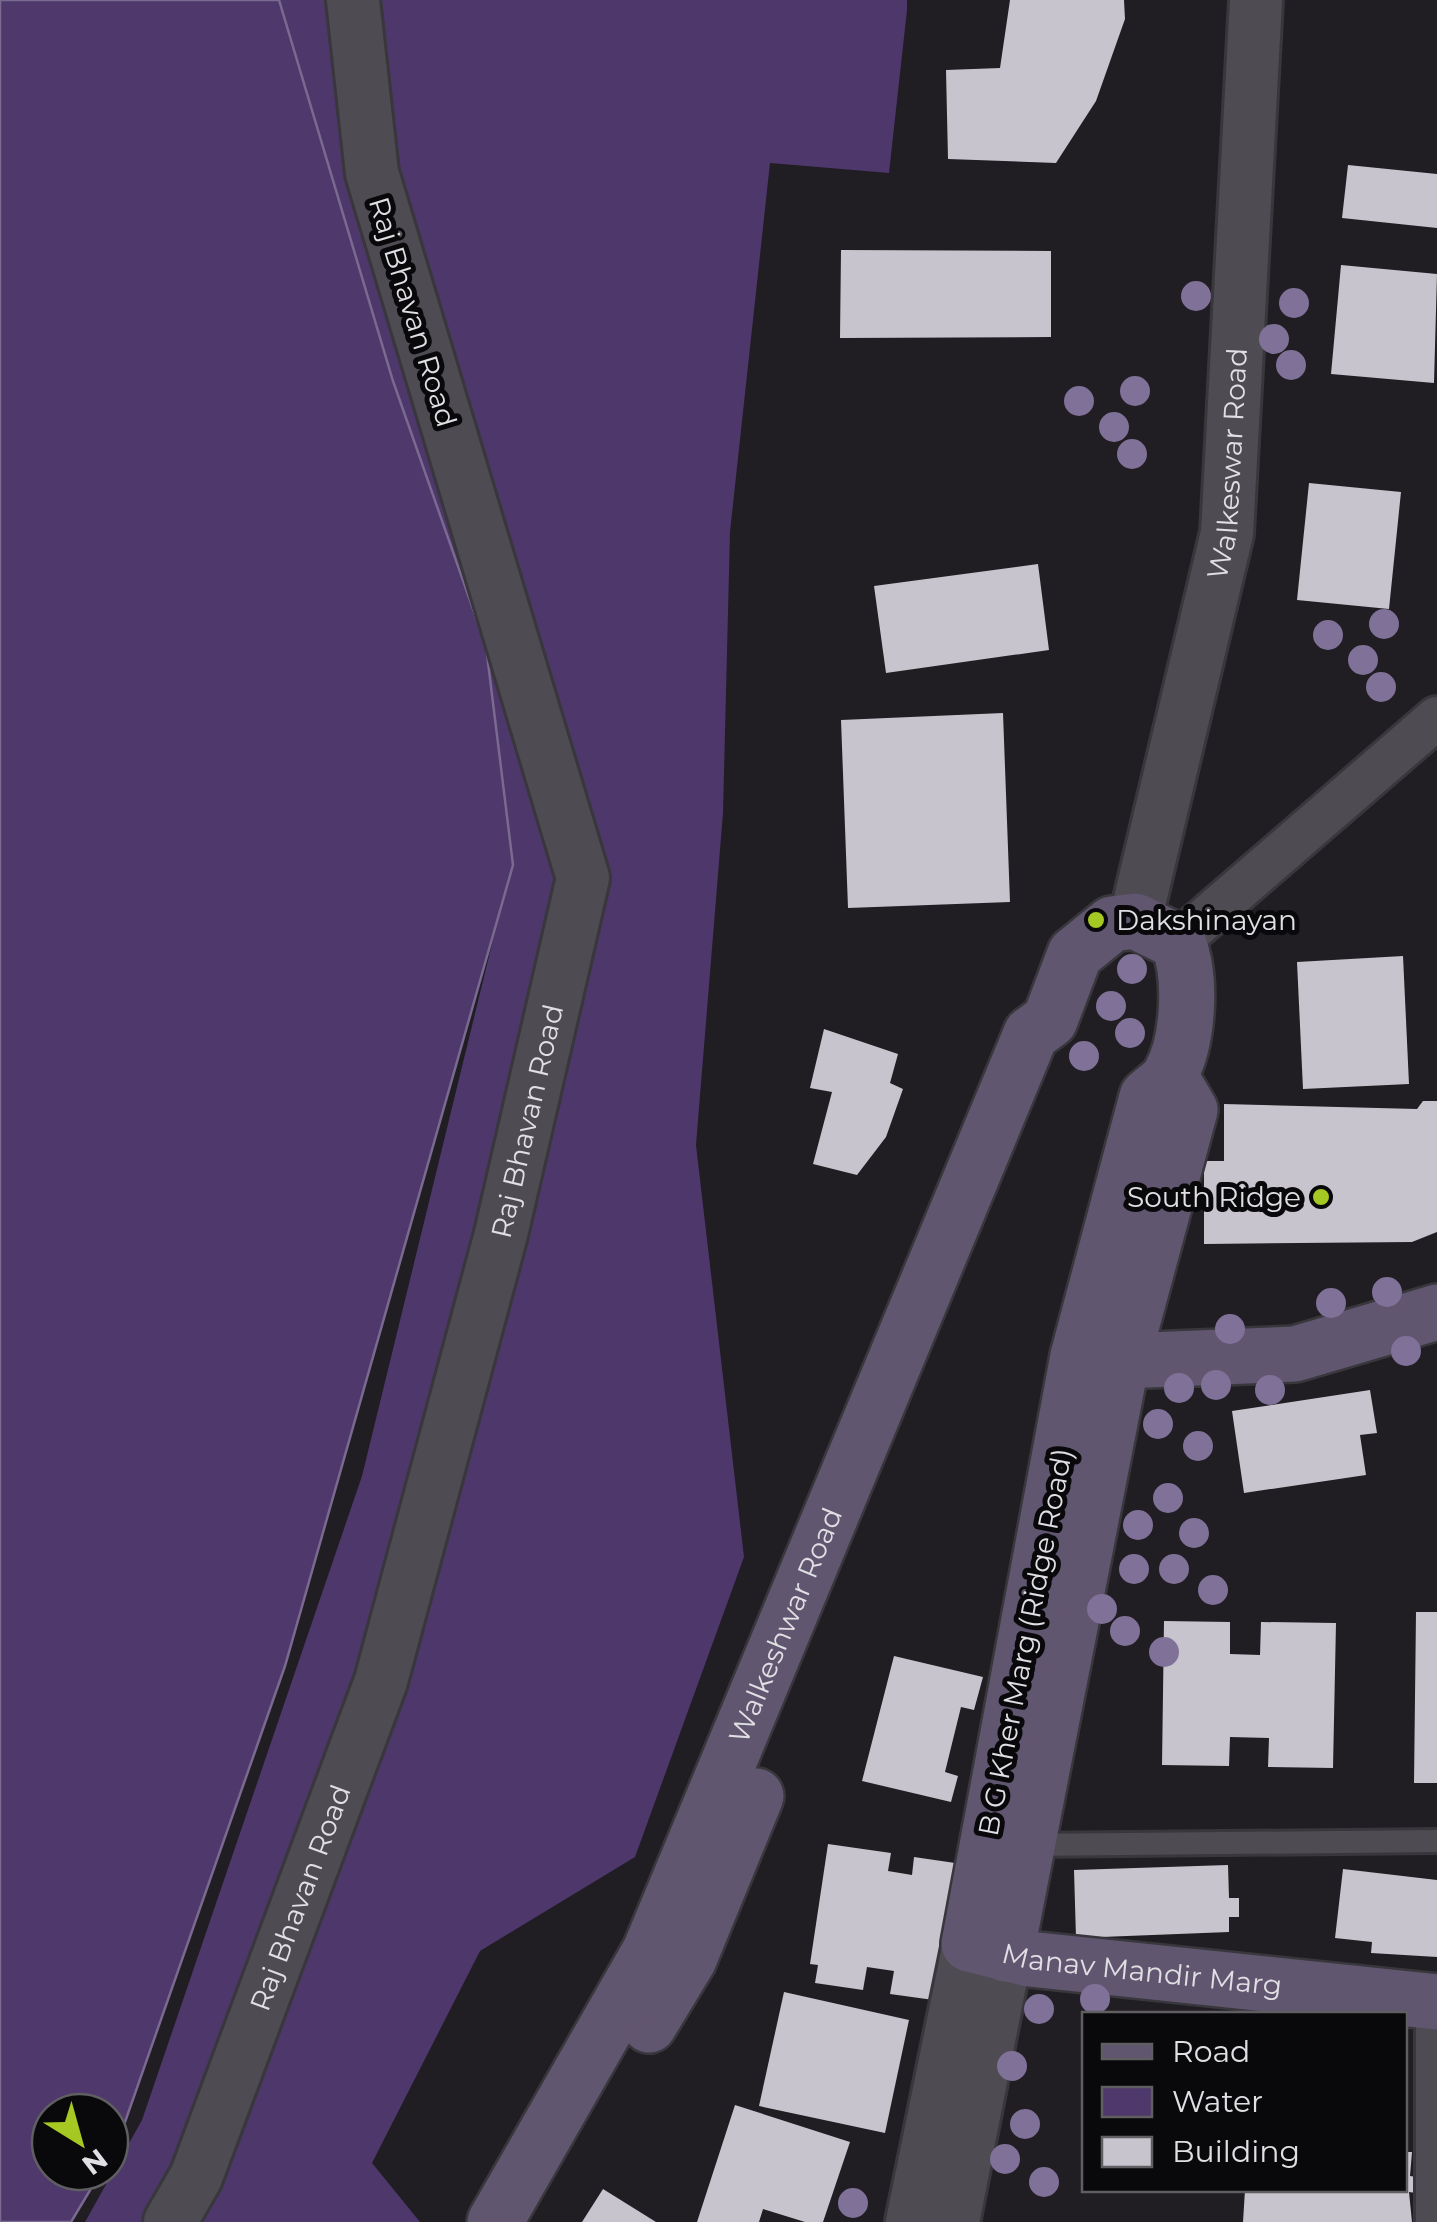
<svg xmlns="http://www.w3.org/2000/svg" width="1437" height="2222" viewBox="0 0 1437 2222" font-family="Montserrat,sans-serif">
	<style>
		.forest { fill: #4d376b }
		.water { fill: #4e386c; stroke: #7a6a90; stroke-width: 2.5 }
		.building { fill: #c7c4cd }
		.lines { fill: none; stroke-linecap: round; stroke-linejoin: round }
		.service-casing { stroke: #38373c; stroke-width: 28 }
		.minor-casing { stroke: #38373c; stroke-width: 48 }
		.tertiary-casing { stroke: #38373c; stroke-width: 58 }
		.secondary-casing { stroke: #38373c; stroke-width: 60 }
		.service { stroke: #4e4b52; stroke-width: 22 }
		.minor { stroke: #4e4b52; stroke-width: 42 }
		.tertiary { stroke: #4e4b52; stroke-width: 52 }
		.secondary { stroke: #615670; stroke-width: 55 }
		.tree { fill: #807198 }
		.poi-dot { fill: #a5c823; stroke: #09080b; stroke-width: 4 }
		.labels { text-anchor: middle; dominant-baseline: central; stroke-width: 10; stroke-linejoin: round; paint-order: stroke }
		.street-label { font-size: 28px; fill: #e0dfe3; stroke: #09080b }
		.poi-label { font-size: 28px; fill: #e0dfe3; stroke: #09080b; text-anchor: start }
	</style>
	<rect width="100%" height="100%" fill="#201d23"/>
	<path class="forest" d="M261,0H907V10L889,173L770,163L730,532L723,813L696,1145L744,1557L635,1857L480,1951L372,2163L420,2222H85L142,2120L362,1476L503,899Z"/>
	<path class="water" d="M0,0H279L393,381L486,646L513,865L285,1666L118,2142L110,2156V2112H50V2172H101L71,2222H0Z"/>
	<path class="building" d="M1010,0H1124L1125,19L1096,101L1056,163L948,159L946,70L1000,68Z
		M1348,165L1437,174V228L1342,218Z
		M841,250L1051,251V337L840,338Z
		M1341,265L1437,274L1434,383L1331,374Z
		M1309,483L1401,492L1389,609L1297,600Z
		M1038,564L1049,650L886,673L874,586Z
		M1003,713L1010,902L848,908L841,720Z
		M1403,956L1409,1084L1303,1089L1297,962Z
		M824,1029L898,1054L890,1083L903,1089L886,1137L857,1175L813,1164L832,1092L810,1088Z
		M1423,1101H1437V1232L1412,1242L1204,1244V1161H1224V1104L1417,1109Z
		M1370,1390L1377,1433L1360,1435L1366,1475L1244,1493L1232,1411Z
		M1416,1612H1437V1783H1414Z
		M1164,1621L1230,1622V1654L1260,1655L1261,1622L1336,1623L1333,1768L1268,1767L1269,1738L1230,1737L1229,1766L1162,1765Z
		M894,1656L983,1677L974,1710L961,1707L945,1772L958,1776L951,1802L862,1781Z
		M828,1844L891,1853L888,1871L912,1875L914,1857L962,1864L941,2001L890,1994L894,1971L867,1967L863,1990L815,1983L818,1965L810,1964Z
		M1228,1865L1229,1898H1239V1917H1229V1932L1076,1938L1074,1870Z
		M1343,1869L1437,1880V1957L1371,1953L1372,1942L1335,1938Z
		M784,1992L909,2020L885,2133L759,2106Z
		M735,2105L850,2142L823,2222H805L763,2209L759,2222H697Z
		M1404,2152H1412L1410,2176L1417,2177L1416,2193L1409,2192L1412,2222H1243L1245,2190H1404Z
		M603,2189L656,2222H582Z"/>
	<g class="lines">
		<defs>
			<path id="service" d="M1028,1845L1437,1841
				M1427,2001V2222"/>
			<path id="minor" d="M1178,942L1437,718"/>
			<g id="tertiary">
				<path id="s1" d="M1135,921L1227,533L1256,0"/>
				<path id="s2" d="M170,2222L196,2177L381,1681L501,1234L583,878L372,173L353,0"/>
				<path d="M912,2222L969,1944"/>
				<path d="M953,2222L1006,1954"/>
			</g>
			<g id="secondary">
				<path d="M1086,1356L1122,1361L1295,1354L1437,1312"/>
				<path d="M1006,1954L1122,1361L1190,1110L1170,1076"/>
				<path d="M649,2025L689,1959L756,1796"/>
				<path id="s3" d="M495,2222L650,1951L1031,1034L1050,1020L1075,954L1112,924L1135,921L1178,942C1192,977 1189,1041 1170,1075C1166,1083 1154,1090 1147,1097L1078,1356L969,1944L1029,1959L1437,2002"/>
			</g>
		</defs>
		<use href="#service" class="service-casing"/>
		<use href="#minor" class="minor-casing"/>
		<use href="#tertiary" class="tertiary-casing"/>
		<use href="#secondary" class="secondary-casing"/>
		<use href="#service" class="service"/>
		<use href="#minor" class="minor"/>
		<use href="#tertiary" class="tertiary"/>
		<use href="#secondary" class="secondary"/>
	</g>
	<g class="tree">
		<circle cx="1196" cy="296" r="15"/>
		<circle cx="1294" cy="303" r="15"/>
		<circle cx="1274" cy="339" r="15"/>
		<circle cx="1291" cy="365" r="15"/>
		<circle cx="1135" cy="391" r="15"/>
		<circle cx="1079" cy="401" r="15"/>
		<circle cx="1114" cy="427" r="15"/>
		<circle cx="1132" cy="454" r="15"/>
		<circle cx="1384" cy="624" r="15"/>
		<circle cx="1328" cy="635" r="15"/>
		<circle cx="1363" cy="660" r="15"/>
		<circle cx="1381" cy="687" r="15"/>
		<circle cx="1132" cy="969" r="15"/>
		<circle cx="1111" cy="1006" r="15"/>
		<circle cx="1130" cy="1033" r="15"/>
		<circle cx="1084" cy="1056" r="15"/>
		<circle cx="1387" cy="1292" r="15"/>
		<circle cx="1331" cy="1303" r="15"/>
		<circle cx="1230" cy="1329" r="15"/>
		<circle cx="1406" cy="1351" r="15"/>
		<circle cx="1216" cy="1385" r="15"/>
		<circle cx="1179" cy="1388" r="15"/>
		<circle cx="1270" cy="1390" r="15"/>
		<circle cx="1158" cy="1424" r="15"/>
		<circle cx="1198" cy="1446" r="15"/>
		<circle cx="1168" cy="1498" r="15"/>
		<circle cx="1138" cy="1525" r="15"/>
		<circle cx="1194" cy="1533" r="15"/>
		<circle cx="1134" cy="1569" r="15"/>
		<circle cx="1174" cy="1569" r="15"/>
		<circle cx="1213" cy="1590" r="15"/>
		<circle cx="1102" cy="1609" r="15"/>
		<circle cx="1125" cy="1631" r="15"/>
		<circle cx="1164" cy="1652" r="15"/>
		<circle cx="1095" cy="1999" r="15"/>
		<circle cx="1039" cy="2009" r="15"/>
		<circle cx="1012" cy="2066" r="15"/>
		<circle cx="1025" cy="2124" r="15"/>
		<circle cx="1005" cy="2159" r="15"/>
		<circle cx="1044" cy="2182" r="15"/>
		<circle cx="853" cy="2203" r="15"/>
	</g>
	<g class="poi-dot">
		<circle cx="1096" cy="920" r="10"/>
		<circle cx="1321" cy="1197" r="10"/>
	</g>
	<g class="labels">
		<g class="street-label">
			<text transform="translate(413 312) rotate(73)">Raj Bhavan Road</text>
			<text stroke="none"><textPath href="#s1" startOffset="468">Walkeswar Road</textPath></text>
			<text stroke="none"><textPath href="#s2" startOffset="1160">Raj Bhavan Road</textPath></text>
			<text stroke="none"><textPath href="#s3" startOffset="665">Walkeshwar Road</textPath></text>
			<text transform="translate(1025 1642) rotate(-79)">B G Kher Marg (Ridge Road)</text>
			<text stroke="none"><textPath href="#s2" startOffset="350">Raj Bhavan Road</textPath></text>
			<text stroke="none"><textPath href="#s3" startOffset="2728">Manav Mandir Marg</textPath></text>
		</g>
		<g class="poi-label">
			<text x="1116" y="920">Dakshinayan</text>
			<text x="1301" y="1197" text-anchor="end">South Ridge</text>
		</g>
	</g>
	<rect x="1082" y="2012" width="325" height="180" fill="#09080b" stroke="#5f5e61" stroke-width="2.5"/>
	<rect x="1102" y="2044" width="50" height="15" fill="#615670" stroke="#5f5e61" stroke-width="2.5"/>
	<text x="1172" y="2062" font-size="30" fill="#e0dfe3">Road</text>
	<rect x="1102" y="2087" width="50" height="30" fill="#4e386c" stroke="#5f5e61" stroke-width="2.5"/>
	<text x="1172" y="2112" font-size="30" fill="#e0dfe3">Water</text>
	<rect x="1102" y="2137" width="50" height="30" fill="#c7c4cd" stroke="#5f5e61" stroke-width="2.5"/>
	<text x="1172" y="2162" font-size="30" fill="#e0dfe3">Building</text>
	<g transform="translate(80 2142) rotate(143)"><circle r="48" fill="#09080b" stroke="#5f5e61" stroke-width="2.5"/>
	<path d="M0-8L18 38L0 25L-18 38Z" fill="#a5c823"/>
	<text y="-15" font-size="28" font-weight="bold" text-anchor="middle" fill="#e0dfe3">N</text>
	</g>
</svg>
